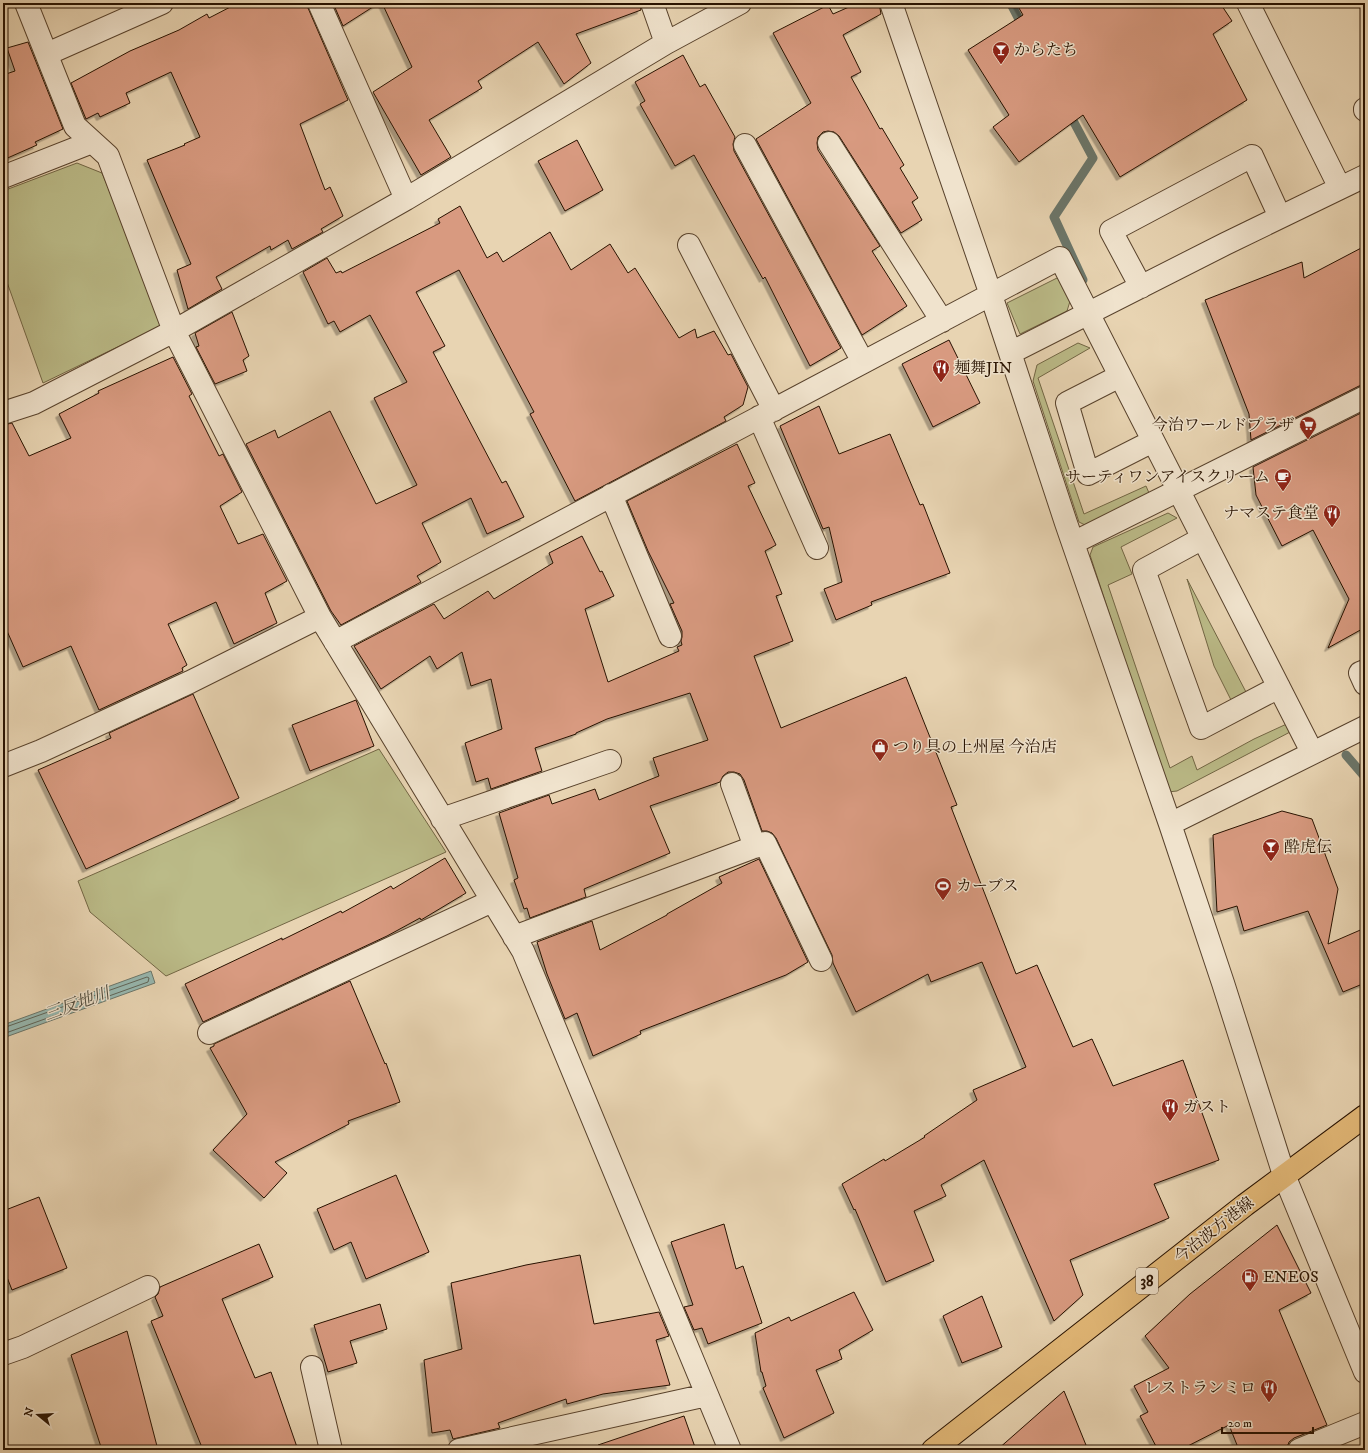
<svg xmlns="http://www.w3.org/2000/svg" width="1368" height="1453" viewBox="0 0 1368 1453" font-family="'IM FELL DW Pica','Noto Serif JP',serif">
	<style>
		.green { fill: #bb8; stroke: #726644 }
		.water { fill: #97b8b0; stroke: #6b766a }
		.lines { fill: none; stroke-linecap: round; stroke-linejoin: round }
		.shore { stroke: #606558; stroke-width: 1 }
		.stream { stroke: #6b766a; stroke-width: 9 }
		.building { fill: #d89a80; stroke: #281200; filter: url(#shadow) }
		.minor-casing { stroke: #58422c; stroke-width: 24 }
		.major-casing { stroke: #281200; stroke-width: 24 }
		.minor { stroke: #f0e3cd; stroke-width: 22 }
		.major { stroke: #e4ba79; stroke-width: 22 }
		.labels { text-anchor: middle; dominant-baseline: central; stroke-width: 3; stroke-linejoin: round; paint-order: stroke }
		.shield { fill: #f0e3cd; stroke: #64513e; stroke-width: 1 }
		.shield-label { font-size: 15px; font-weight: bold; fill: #281200 }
		.poi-label { font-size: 16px; fill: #281200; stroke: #f0e3cd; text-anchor: start }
		.street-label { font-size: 16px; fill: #281200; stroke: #f0e3cd }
		.water-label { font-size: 17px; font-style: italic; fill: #4f4c3e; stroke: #f0e3cd }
	</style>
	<defs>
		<filter id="shadow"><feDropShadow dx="-3.5" dy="3.5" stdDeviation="0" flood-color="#0004"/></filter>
	</defs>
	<rect width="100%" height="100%" fill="#e8d4b2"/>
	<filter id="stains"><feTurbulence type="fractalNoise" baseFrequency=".005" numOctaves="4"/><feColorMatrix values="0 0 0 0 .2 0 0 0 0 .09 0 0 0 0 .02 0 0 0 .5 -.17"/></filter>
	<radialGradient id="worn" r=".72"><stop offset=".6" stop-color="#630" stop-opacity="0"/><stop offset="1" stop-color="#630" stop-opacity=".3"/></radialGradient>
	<path class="green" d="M77,163L102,173L146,278L161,326L43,383L3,271V191Z
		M1059,277L1071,298L1067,311L1020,334L1007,303Z
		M1078,343L1090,348L1038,378L1084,514L1146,486L1149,493L1085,525L1079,522L1033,381L1037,365Z
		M1168,513L1177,518L1121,547L1132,574L1108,585L1170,768L1192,756L1197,770L1254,739L1291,722L1292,731L1177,791L1168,792L1090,555L1093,547Z
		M1187,579L1246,692L1231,700L1214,666Z
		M379,749L446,852L166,976L90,912L78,881Z"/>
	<path class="water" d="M151,971L155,983L3,1038V1025Z"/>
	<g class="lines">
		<path class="shore" d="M3,1028L147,977L149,978L148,982L3,1034"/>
		<path class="stream" d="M1018,3L1012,6L1024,29
			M1068,111L1093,158L1054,217L1083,280
			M1346,755L1365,777"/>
	</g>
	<path class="building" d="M238,3H307L308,8L348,100L300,124L325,190L330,187L343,216L321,229L323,232L292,249L288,240L271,250L270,246L216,277L222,289L188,309L177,270L191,264L147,160L185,145L184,144L200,137L171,72L126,93L130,103L100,117L98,113L86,119L71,83L130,51L179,30L207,14L209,18Z
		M333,3H379L343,26Z
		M382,3H640L641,10L576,34L591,63L564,84L538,42L478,81L482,88L429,120L451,157L421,175L373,92L412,67Z
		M858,3H879L881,14L843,35L861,72L851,77L880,129L882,128L904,165L900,168L918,198L912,202L922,220L901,233L839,136L834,132L828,131L823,132L818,137L817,143L818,150L880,246L872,251L907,306L862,335L756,139L811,103L773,33L828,5L833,14Z
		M1016,3H1220L1232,21L1213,34L1247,100L1120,177L1083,115L1019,162L993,127L1009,115L968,50L1023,15Z
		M28,42L63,129L35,142L37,145L3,160V75L15,71L7,48Z
		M683,55L700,87L705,84L735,137L733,144L734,151L841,348L810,366L765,277L763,279L694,155L675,166L640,104L645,101L635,82Z
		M577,140L603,190L565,211L538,161Z
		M460,206L487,258L497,252L503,262L550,232L571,270L610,244L628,273L635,268L679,338L695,329L697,338L714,331L728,355L731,354L748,387L743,405L724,417L726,421L575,501L530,414L534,412L459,270L416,292L445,346L433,352L502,483L506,481L524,517L487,534L471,498L422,523L441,562L417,576L421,582L341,625L331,611L246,444L275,430L278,438L330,411L376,504L417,485L374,398L407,382L370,315L340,332L334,321L328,324L303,272L327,258L336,273L341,271L342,273L440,223L438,219Z
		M1365,246V385L1359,386L1251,440L1249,414L1205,300L1302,262L1304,278Z
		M232,312L249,356L243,360L247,371L215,384L196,347L199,346L195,333Z
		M949,340L980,403L933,427L902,364Z
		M173,357L192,394L189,396L219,456L223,454L242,492L220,506L238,544L263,534L287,581L265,593L277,623L234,644L216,602L168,624L187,665L182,668L183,671L99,710L71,646L23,667L3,622V425L12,423L29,456L71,438L59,414L99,393L98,391Z
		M819,406L839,454L890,434L920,505L923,504L950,573L871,602L872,605L836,620L824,589L842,582L829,527L823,529L780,426Z
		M1365,411V630L1364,628L1328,648L1349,599L1313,530L1282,546L1256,495L1253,467Z
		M737,444L755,483L748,486L776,545L765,551L782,594L776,596L793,641L754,656L781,728L906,677L957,805L951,807L1016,974L1037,965L1073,1047L1092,1039L1113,1086L1183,1060L1219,1160L1154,1184L1169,1218L1070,1260L1083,1295L1054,1321L984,1160L941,1185L946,1196L914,1211L934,1261L886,1282L855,1209L854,1210L842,1184L884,1159L885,1161L925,1137L924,1136L977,1100L973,1090L1026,1067L982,962L931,982L928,974L856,1012L833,963L832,955L776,838L772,833L767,831H762L744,780L740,774L734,772H728L723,776L720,782L650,806L670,853L584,889L586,897L530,918L527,908L524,909L514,880L518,878L499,813L549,795L552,804L595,789L599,800L659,776L653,758L708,740L690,693L607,719L576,733V734L535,748L542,771L491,789L488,778L476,782L465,743L502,729L491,679L471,686L462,652L437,669L430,656L381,689L354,646L434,604L444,619L488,591L494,599L553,563L549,553L582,536L600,572L602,571L614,596L585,609L608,682L679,651L677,647L682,645L681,641L682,637V631L670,604L674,603L648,551L627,501Z
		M193,694L239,798L86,869L38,770L111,738L109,733Z
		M356,700L374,746L310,771L292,725Z
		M1282,811L1312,819L1338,889L1328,944L1365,928V983L1343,992L1308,911L1244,931L1237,906L1217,912L1213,835Z
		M445,858L466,893L421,920L420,918L387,936L203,1022L185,984L282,938V940L341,911L342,913L391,886L393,889Z
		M759,859L808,962L786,975L640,1031L641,1034L593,1056L577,1013L565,1019L547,974L537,942L592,921L600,950L667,915V914L722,883L719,877Z
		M350,981L385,1064L386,1063L400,1102L348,1121L349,1124L275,1162L287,1173L264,1198L213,1150L247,1114L210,1048L214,1046V1044Z
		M396,1175L429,1252L366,1279L351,1242L334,1250L317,1209Z
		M39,1197L67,1268L12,1290L3,1267V1211Z
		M724,1224L736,1269L743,1266L762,1323L708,1344L702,1328L694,1330L684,1307L693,1305L671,1242Z
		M1277,1225L1311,1293L1279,1310L1327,1425L1294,1438L1289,1442L1288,1445L1277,1450H1239L1229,1425L1180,1450H1158L1140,1416L1148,1412L1134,1386L1169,1368L1145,1336L1190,1294Z
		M259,1244L273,1277L222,1299L255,1378L271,1372L298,1450H203L151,1321L163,1316L155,1297L158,1294L160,1287Z
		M580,1255L594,1324L659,1312L669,1336L656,1340L670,1385L603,1394L567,1404L566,1399L498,1423L500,1428L453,1439L450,1430L432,1433L424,1360L462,1349L451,1283L526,1265Z
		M854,1292L873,1330L839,1350L842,1359L816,1370L834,1413L784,1438L763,1388L766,1386L762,1372H761L755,1333L789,1317L791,1321Z
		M982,1296L1002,1347L962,1363L943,1316Z
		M380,1304L387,1329L350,1341L357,1363L328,1372L314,1325Z
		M127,1331L158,1450H102L71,1355Z
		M1064,1391L1088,1450H997Z
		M684,1416L696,1450H598V1445Z"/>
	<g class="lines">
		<defs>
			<path id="minor" d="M26,3L75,126L108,156L174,331L320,617L523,951L730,1450
				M319,3L406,199
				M652,3L666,43
				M891,3L991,295L1066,523L1170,824L1223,983L1284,1175L1365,1372
				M1248,3L1340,188
				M47,54L162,3
				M1365,109V110
				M829,143L942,321
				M745,145L863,362
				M3,177L92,142
				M689,245L774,410
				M1141,287L1111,231L1252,156L1280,217
				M1010,353L1225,244L1365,176
				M1120,376L1067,403L1088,474L1153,441
				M3,413L34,403L174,331L406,199L666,43L740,3
				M759,417L817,548
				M611,495L670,636
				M1203,538L1144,570L1201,728L1279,687
				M1073,543L1365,397
				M335,642L1060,258L1312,752
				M1365,671L1360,673L1365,684
				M3,766L41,751L190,682L320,617
				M732,784L755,847
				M442,819L610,761
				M1170,824L1365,727
				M514,937L765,843L821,960
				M209,1033L492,901
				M3,1354L23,1347L148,1287
				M312,1367L331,1450
				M459,1450L707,1395
				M1299,1450L1365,1423"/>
			<path id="major" d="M933,1450L1245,1205L1365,1116"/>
		</defs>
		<use href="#minor" class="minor-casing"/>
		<use href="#major" class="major-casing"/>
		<use href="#minor" class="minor"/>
		<use href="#major" class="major"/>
	</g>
	<defs>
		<symbol id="bar-pin" viewBox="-11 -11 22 30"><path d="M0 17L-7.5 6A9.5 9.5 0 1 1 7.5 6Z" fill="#8f2418" stroke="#f0e3cd"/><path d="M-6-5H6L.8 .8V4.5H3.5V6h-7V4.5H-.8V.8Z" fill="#fff"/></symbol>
		<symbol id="restaurant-pin" viewBox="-11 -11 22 30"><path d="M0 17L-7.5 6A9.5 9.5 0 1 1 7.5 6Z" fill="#8f2418" stroke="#f0e3cd"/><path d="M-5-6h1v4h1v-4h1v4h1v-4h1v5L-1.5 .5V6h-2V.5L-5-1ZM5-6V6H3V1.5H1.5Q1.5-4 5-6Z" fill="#fff"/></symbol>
		<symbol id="supermarket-pin" viewBox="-11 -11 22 30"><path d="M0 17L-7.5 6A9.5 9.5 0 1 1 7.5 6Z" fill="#8f2418" stroke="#f0e3cd"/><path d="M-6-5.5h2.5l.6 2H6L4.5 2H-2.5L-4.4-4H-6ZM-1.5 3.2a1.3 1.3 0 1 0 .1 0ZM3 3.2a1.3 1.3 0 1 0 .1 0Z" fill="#fff"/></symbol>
		<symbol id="cafe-pin" viewBox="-11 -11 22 30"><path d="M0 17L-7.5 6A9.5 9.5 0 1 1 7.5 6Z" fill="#8f2418" stroke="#f0e3cd"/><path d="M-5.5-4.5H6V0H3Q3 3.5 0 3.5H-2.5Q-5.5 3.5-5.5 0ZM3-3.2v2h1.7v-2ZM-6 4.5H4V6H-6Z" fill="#fff"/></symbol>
		<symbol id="shop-pin" viewBox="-11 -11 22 30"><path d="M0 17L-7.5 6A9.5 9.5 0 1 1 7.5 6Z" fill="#8f2418" stroke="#f0e3cd"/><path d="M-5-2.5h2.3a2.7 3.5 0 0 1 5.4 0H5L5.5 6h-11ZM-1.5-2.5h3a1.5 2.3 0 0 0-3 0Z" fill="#fff"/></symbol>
		<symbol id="stadium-pin" viewBox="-11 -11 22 30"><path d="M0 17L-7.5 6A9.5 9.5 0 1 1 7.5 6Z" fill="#8f2418" stroke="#f0e3cd"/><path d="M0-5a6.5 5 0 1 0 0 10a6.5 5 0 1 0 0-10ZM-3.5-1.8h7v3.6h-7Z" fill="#fff"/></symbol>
		<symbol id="fuel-pin" viewBox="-11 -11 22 30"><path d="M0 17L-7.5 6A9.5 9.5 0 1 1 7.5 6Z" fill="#8f2418" stroke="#f0e3cd"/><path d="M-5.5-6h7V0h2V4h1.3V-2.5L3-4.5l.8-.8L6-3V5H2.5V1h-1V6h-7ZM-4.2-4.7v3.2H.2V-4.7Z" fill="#fff"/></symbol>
	</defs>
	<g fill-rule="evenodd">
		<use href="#bar-pin" x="991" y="40" width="20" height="27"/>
		<use href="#restaurant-pin" x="931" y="358" width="20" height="27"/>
		<use href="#supermarket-pin" x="1298" y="415" width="20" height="27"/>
		<use href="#cafe-pin" x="1273" y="467" width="20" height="27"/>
		<use href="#restaurant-pin" x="1322" y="503" width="20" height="27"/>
		<use href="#shop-pin" x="870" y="737" width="20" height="27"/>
		<use href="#bar-pin" x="1261" y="837" width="20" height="27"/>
		<use href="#stadium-pin" x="933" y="876" width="20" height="27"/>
		<use href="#restaurant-pin" x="1160" y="1097" width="20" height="27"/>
		<use href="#fuel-pin" x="1240" y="1267" width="20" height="27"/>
		<use href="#restaurant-pin" x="1259" y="1378" width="20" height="27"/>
	</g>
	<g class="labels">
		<rect class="shield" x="1136" y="1268" width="22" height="26" rx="3"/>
		<g class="shield-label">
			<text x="1147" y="1281">38</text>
		</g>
		<g class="poi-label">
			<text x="1014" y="50">からたち</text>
			<text x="954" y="368">麺舞JIN</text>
			<text x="1295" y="425" text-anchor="end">今治ワールドプラザ</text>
			<text x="1270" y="477" text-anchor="end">サーティワンアイスクリーム</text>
			<text x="1319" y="513" text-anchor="end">ナマステ食堂</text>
			<text x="893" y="747">つり具の上州屋 今治店</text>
			<text x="1284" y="847">酔虎伝</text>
			<text x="956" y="886">カーブス</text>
			<text x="1183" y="1107">ガスト</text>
			<text x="1263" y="1277">ENEOS</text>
			<text x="1256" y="1388" text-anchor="end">レストランミロ</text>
		</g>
		<g class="street-label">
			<text transform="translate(1214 1230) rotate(-38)">今治波方港線</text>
		</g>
		<g class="water-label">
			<text transform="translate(77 1004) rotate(-20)">三反地川</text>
		</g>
	</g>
	<rect width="1368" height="1453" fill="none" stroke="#e8d4b2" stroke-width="16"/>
	<rect x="4" y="4" width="1360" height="1445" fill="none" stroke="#281200" stroke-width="2"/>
	<rect x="8" y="8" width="1352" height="1437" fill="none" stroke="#281200"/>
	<g transform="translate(38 1415) rotate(288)" stroke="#f0e3cd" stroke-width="3" paint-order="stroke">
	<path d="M0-3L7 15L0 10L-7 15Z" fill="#281200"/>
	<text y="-6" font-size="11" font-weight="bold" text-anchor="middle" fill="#281200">N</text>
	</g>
	<path d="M1222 1427v6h91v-6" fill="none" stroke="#281200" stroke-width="2"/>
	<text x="1228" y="1427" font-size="12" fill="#281200" stroke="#f0e3cd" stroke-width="3" paint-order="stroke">20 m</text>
	<rect width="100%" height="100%" filter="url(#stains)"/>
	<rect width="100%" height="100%" fill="url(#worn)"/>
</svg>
